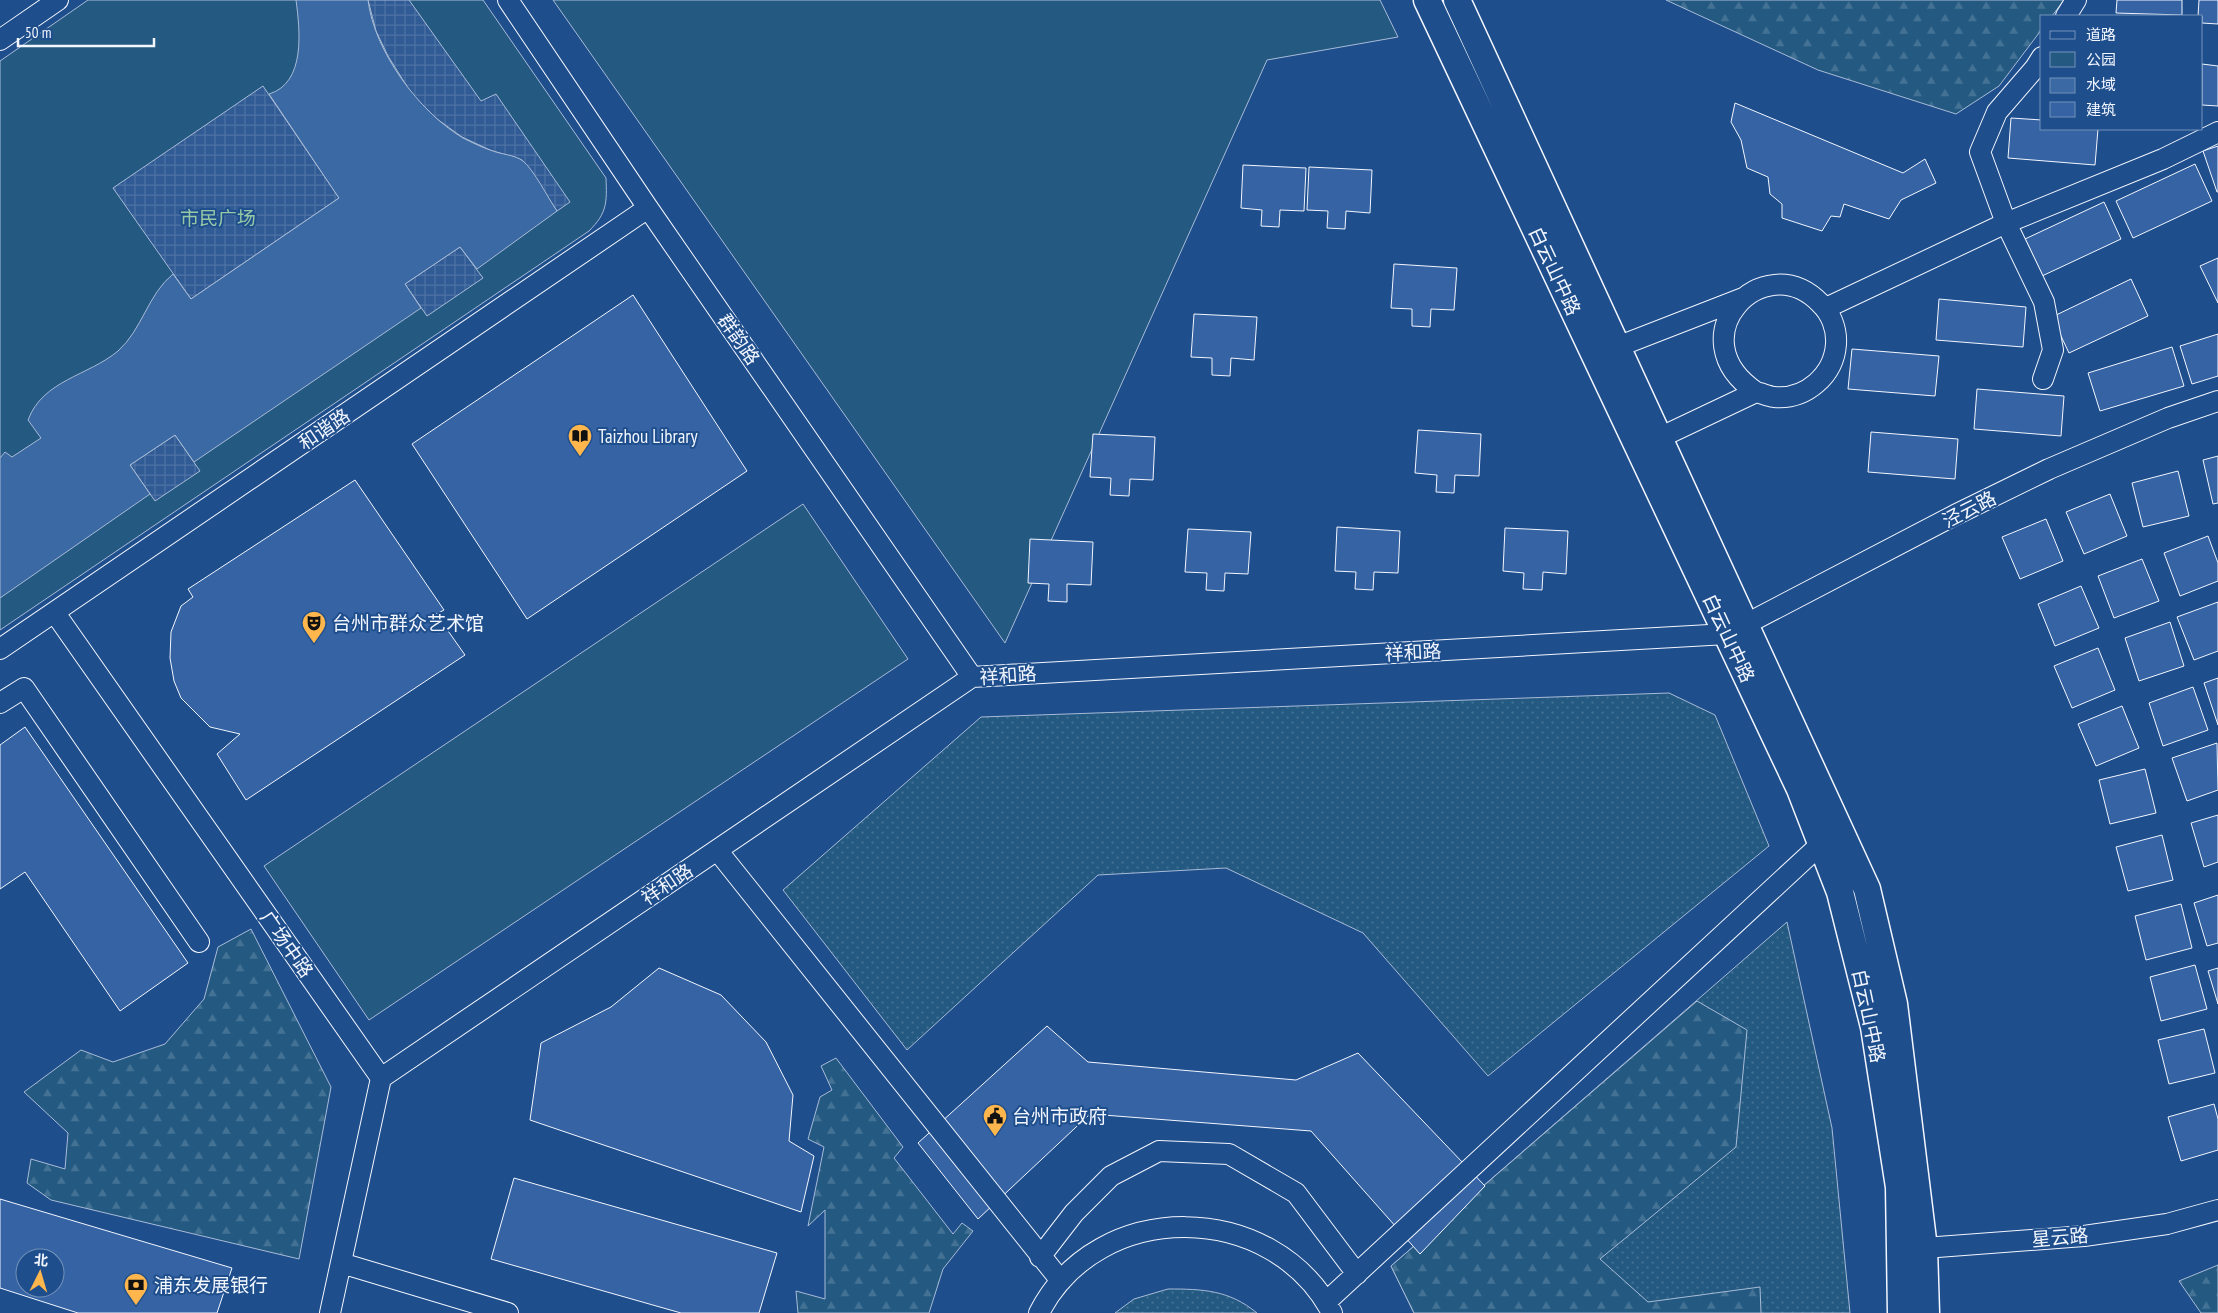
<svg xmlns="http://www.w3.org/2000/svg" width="2218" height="1313" viewBox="0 0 2218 1313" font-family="'PT Sans Narrow','Noto Sans SC',sans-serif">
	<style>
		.grass { fill: url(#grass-dots); stroke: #a8bbd7 }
		.forest { fill: url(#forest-firs); stroke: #a8bbd7 }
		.park { fill: #245a82; stroke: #a8bbd7 }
		.plaza { fill: url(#plaza-grid); stroke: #a8bbd7 }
		.water { fill: #3b69a3; stroke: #a8bbd7 }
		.building { fill: #3563a3; stroke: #f2f6ff; fill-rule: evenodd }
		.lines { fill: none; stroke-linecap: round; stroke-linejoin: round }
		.minor-casing { stroke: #f2f6ff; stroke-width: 22 }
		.major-casing { stroke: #f2f6ff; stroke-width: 29 }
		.minor { stroke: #1f4e8c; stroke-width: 20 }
		.major { stroke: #1f4e8c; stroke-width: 26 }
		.labels { text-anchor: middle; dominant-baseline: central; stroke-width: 4; stroke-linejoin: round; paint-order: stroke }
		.park-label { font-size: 19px; fill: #97c8a6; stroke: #1f4e8c }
		.street-label { font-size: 19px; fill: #f2f6ff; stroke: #1f4e8c }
		.poi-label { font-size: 19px; fill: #f2f6ff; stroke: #1f4e8c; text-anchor: start }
	</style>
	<defs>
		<pattern id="grass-dots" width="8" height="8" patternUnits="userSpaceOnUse" patternTransform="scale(1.25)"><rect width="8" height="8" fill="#245a82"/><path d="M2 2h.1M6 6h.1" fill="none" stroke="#447295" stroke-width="1.8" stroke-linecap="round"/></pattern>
		<pattern id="forest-firs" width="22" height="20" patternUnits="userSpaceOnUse" patternTransform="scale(1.25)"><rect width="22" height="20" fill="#245a82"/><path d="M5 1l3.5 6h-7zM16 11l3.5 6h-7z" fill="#447295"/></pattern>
		<pattern id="plaza-grid" width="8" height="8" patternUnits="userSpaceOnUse" patternTransform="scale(1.25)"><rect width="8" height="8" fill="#305b95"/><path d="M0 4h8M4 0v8" fill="none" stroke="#4e73a5"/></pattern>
	</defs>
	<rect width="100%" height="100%" fill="#1f4e8c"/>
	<path class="grass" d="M1669,693L1715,715L1769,846L1488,1076L1363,933L1226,868L1098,875L907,1050L783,890L981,717Z
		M1787,922L1832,1128L1850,1313H1414L1391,1266Z
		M1168,1289C1203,1289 1229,1290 1257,1313H1115L1134,1299Z"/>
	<path class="forest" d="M1666,0H2064L2052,16H2042V29L1999,86L1956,114L1818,70Z
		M251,929L331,1087L299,1259L51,1200L27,1183L31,1159L65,1169L68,1133L24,1092L81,1050L113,1062L165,1044L204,999L218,947Z
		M1697,1001L1747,1030L1736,1147L1600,1259L1648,1302L1760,1287L1761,1313H1414L1391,1266Z
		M836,1058L903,1147L894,1158L953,1234L962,1223L973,1231L943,1269L929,1313H798L796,1291L825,1299V1210L808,1226L824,1147L808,1139L820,1097L832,1090L821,1066Z
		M2218,1265V1313H2201L2179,1281Z"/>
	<path class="park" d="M88,0H483L606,178C607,203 607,213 589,231L0,630V61Z
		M553,0H1380L1398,37L1267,60L1005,643Z
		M803,504L908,659L369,1020L264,866Z"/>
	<path class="plaza" d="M368,0H409L481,101L496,94L570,202L557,211L522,160L490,150L462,137L437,119L413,96L388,56L376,31Z
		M263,86L339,198L191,299L113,188Z
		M460,247L483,278L427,316L405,284Z
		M175,435L200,471L155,501L130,465Z"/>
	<path class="water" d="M296,0H368C374,51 419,112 463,138C471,142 481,147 490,150C499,154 516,155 523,161C534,170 548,198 557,211L477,269L460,247L405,284L421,308L194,462L175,435L130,465L150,494L0,598V458L5,452L12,457L41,438L28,420C43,380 88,376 118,351C142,330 148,294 173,274L191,299L339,198L269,94C306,83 300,30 296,0Z"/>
	<path class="building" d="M2117,0H2182V15L2116,13Z
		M2199,0H2218V24L2202,23V16H2198Z
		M2202,64L2218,66V106L2202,105Z
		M1735,103L1903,173L1925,159L1936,183L1901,200L1889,219L1844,204L1840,217L1831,216L1822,231L1782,218V204L1770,194L1768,177L1747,168L1741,140L1731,122Z
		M2011,118L2042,120V129H2098L2095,165L2008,158Z
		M2218,146V192H2217L2203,151Z
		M2195,164L2212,201L2133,238L2116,201Z
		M1243,165L1306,168L1304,211L1280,210L1279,227L1261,226L1262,210L1241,208Z
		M1309,167L1372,170L1370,213L1346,211L1345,229L1327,228L1328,211L1307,210Z
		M2104,202L2121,239L2042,276L2025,239Z
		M2218,258V303L2200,266Z
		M1394,264L1457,268L1454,310L1431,309L1430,327L1412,326V309L1391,308Z
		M2131,279L2148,316L2069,353L2052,317Z
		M633,295L747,471L527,619L412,444Z
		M1939,299L2026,307L2023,347L1936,340Z
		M1194,314L1257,317L1254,360L1231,358L1230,376L1212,375V358L1191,357Z
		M2218,334V376L2192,384L2180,346Z
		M2172,347L2184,386L2100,411L2088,373Z
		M1852,349L1939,356L1935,396L1848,389Z
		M1977,389L2064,396L2061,436L1974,429Z
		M1418,430L1481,434L1479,476L1455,475L1454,493L1436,492L1437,475L1415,473Z
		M1871,432L1958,439L1955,479L1868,472Z
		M1093,434L1155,437L1153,480L1130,479L1129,496L1110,495L1111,478L1090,477Z
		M2218,456V503L2213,504L2203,460Z
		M2178,471L2189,516L2143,527L2132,483Z
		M355,480L444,610L429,618L438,633L446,628L465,655L246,800L217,754L240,734L210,727L181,698L174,681L170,658L171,632L181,606L193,597L188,589Z
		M2110,494L2127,536L2084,554L2066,512Z
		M2046,519L2063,561L2020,579L2002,537Z
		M1337,527L1400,531L1398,573L1374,572L1373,590L1355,589L1356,572L1335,571Z
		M1505,528L1568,531L1566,574L1543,572L1542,590L1523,589L1524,573L1503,571Z
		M1188,529L1251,532L1248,574L1225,573L1224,591L1206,590L1207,573L1185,572Z
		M2208,536L2218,563V581L2180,596L2164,553Z
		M1030,539L1093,542L1091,585L1067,584V602L1048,601L1049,584L1028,583Z
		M2142,559L2159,601L2114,618L2098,576Z
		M2081,586L2099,628L2055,646L2038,604Z
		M2218,602V651L2194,660L2177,617Z
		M2170,622L2184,666L2139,681L2125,638Z
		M2098,648L2115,690L2072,708L2054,666Z
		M2218,678V725L2204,683Z
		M2193,687L2208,730L2163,746L2149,703Z
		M2122,706L2139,748L2096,766L2078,724Z
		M25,727L188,963L120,1011L25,872L0,889V745Z
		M2217,743L2218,790L2187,801L2172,758Z
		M2145,769L2156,813L2110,824L2099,780Z
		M2218,815V862L2204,867L2191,823Z
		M2162,835L2173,880L2128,891L2116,847Z
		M2218,895V943L2207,946L2194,903Z
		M2181,904L2192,948L2146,960L2135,916Z
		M2195,965L2207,1009L2161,1021L2150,977Z
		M659,968L721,995L766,1042L793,1095L789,1141L814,1156L801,1212L530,1120L541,1043L611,1007Z
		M2218,968V1004L2208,971Z
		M1047,1026L1088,1062L1296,1080L1358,1053L1485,1186L1420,1254L1311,1131L1090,1114L978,1219L918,1143Z
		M2204,1029L2215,1073L2169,1084L2158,1040Z
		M2214,1104L2218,1119V1150L2181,1161L2168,1117Z
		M514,1178L777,1253L759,1313H681L491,1259Z
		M0,1199L232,1268L217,1313H78L0,1288ZM25,1258H55V1288H25Z"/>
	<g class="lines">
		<defs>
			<path id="minor" d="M508,0L648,208L972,677
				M2066,16L2076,0
				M0,40L58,0
				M2042,57L2035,68L1997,112L1980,152L2006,223L2044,302L2053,350L2043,379
				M1826,308L2006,223L2163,159L2218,132
				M1617,347L1743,298
				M1659,438L1756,392C1761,393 1768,396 1774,397C1806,400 1834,375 1836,344C1837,329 1831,313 1820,303C1763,245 1676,338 1756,392
				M55,613L381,1078L330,1313
				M0,649L648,208
				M0,703L24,688L199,942
				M717,850L1061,1281
				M381,1078L972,677L1727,634L1955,515L2049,469L2168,418L2218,401
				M1911,1249L2084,1236L2167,1224L2218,1210
				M1040,1257L1074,1213L1111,1176L1159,1151L1229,1154L1296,1193L1357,1274
				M341,1263L508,1313
				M1326,1302L1821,844
				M1039,1313C1098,1197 1273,1200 1332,1313"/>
			<path id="major" d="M1427,0L1800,789L1840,892L1874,1027L1899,1187L1901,1313
				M1457,0L1867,889L1894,1004L1924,1248L1926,1313"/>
		</defs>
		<use href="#minor" class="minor-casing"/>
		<use href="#major" class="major-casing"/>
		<use href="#minor" class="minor"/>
		<use href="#major" class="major"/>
	</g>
	<defs>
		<symbol id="library-pin" viewBox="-11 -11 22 30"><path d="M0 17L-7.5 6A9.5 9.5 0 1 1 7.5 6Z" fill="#ffb74d" stroke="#1f4e8c"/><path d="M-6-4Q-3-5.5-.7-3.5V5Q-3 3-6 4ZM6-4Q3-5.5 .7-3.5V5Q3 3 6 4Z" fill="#111"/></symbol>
		<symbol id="theatre-pin" viewBox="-11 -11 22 30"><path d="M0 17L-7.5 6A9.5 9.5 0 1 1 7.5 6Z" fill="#ffb74d" stroke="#1f4e8c"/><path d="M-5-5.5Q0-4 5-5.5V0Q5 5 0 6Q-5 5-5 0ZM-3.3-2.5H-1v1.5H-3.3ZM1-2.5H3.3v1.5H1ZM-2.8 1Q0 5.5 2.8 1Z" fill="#111"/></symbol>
		<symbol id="civic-pin" viewBox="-11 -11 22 30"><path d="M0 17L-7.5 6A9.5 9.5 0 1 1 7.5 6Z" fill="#ffb74d" stroke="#1f4e8c"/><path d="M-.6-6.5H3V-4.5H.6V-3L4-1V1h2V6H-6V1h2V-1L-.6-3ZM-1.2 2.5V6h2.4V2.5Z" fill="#111"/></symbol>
		<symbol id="bank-pin" viewBox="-11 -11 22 30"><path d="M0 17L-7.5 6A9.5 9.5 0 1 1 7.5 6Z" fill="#ffb74d" stroke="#1f4e8c"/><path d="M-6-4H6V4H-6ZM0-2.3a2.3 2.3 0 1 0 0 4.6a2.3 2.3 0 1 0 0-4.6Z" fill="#111"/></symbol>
	</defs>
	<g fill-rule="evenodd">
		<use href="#library-pin" x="566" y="422" width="28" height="38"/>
		<use href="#theatre-pin" x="300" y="609" width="28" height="38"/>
		<use href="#civic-pin" x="981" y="1102" width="28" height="38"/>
		<use href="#bank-pin" x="122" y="1271" width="28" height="38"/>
	</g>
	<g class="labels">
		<g class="park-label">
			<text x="218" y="218">市民广场</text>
		</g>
		<g class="street-label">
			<text transform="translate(1555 271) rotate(65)">白云山中路</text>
			<text transform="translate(739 339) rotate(55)">群韵路</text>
			<text transform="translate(324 429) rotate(-34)">和谐路</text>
			<text transform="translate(1969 509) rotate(-27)">泾云路</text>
			<text transform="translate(1729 638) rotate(65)">白云山中路</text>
			<text transform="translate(1413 652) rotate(-3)">祥和路</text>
			<text transform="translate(1008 675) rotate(-4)">祥和路</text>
			<text transform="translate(667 884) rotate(-34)">祥和路</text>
			<text transform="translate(287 944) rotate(55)">广场中路</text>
			<text transform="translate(1869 1016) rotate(78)">白云山中路</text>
			<text transform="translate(2060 1237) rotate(-5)">星云路</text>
		</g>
		<g class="poi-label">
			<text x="598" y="436">Taizhou Library</text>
			<text x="332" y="623">台州市群众艺术馆</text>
			<text x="1012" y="1116">台州市政府</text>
			<text x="154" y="1285">浦东发展银行</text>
		</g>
	</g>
	<rect x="2040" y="15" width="162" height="115" fill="#1f4e8c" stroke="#7391ba"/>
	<rect x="2050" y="31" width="25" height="8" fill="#1f4e8c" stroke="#7391ba"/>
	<text x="2086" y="40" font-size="15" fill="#f2f6ff">道路</text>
	<rect x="2050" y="52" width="25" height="15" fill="#245a82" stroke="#7391ba"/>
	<text x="2086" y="65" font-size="15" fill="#f2f6ff">公园</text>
	<rect x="2050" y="78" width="25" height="15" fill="#3b69a3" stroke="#7391ba"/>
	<text x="2086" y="90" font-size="15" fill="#f2f6ff">水域</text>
	<rect x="2050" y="102" width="25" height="15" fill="#3563a3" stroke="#7391ba"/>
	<text x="2086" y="115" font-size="15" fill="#f2f6ff">建筑</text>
	<g transform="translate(40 1273) rotate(5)"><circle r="24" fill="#1f4e8c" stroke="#7391ba"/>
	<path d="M0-4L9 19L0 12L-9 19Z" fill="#ffb74d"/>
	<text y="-8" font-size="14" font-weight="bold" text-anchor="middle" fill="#f2f6ff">北</text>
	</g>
	<path d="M18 38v8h136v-8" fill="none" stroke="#f2f6ff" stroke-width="2.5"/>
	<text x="25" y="38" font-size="15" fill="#f2f6ff" stroke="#1f4e8c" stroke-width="4" paint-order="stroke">50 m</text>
</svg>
